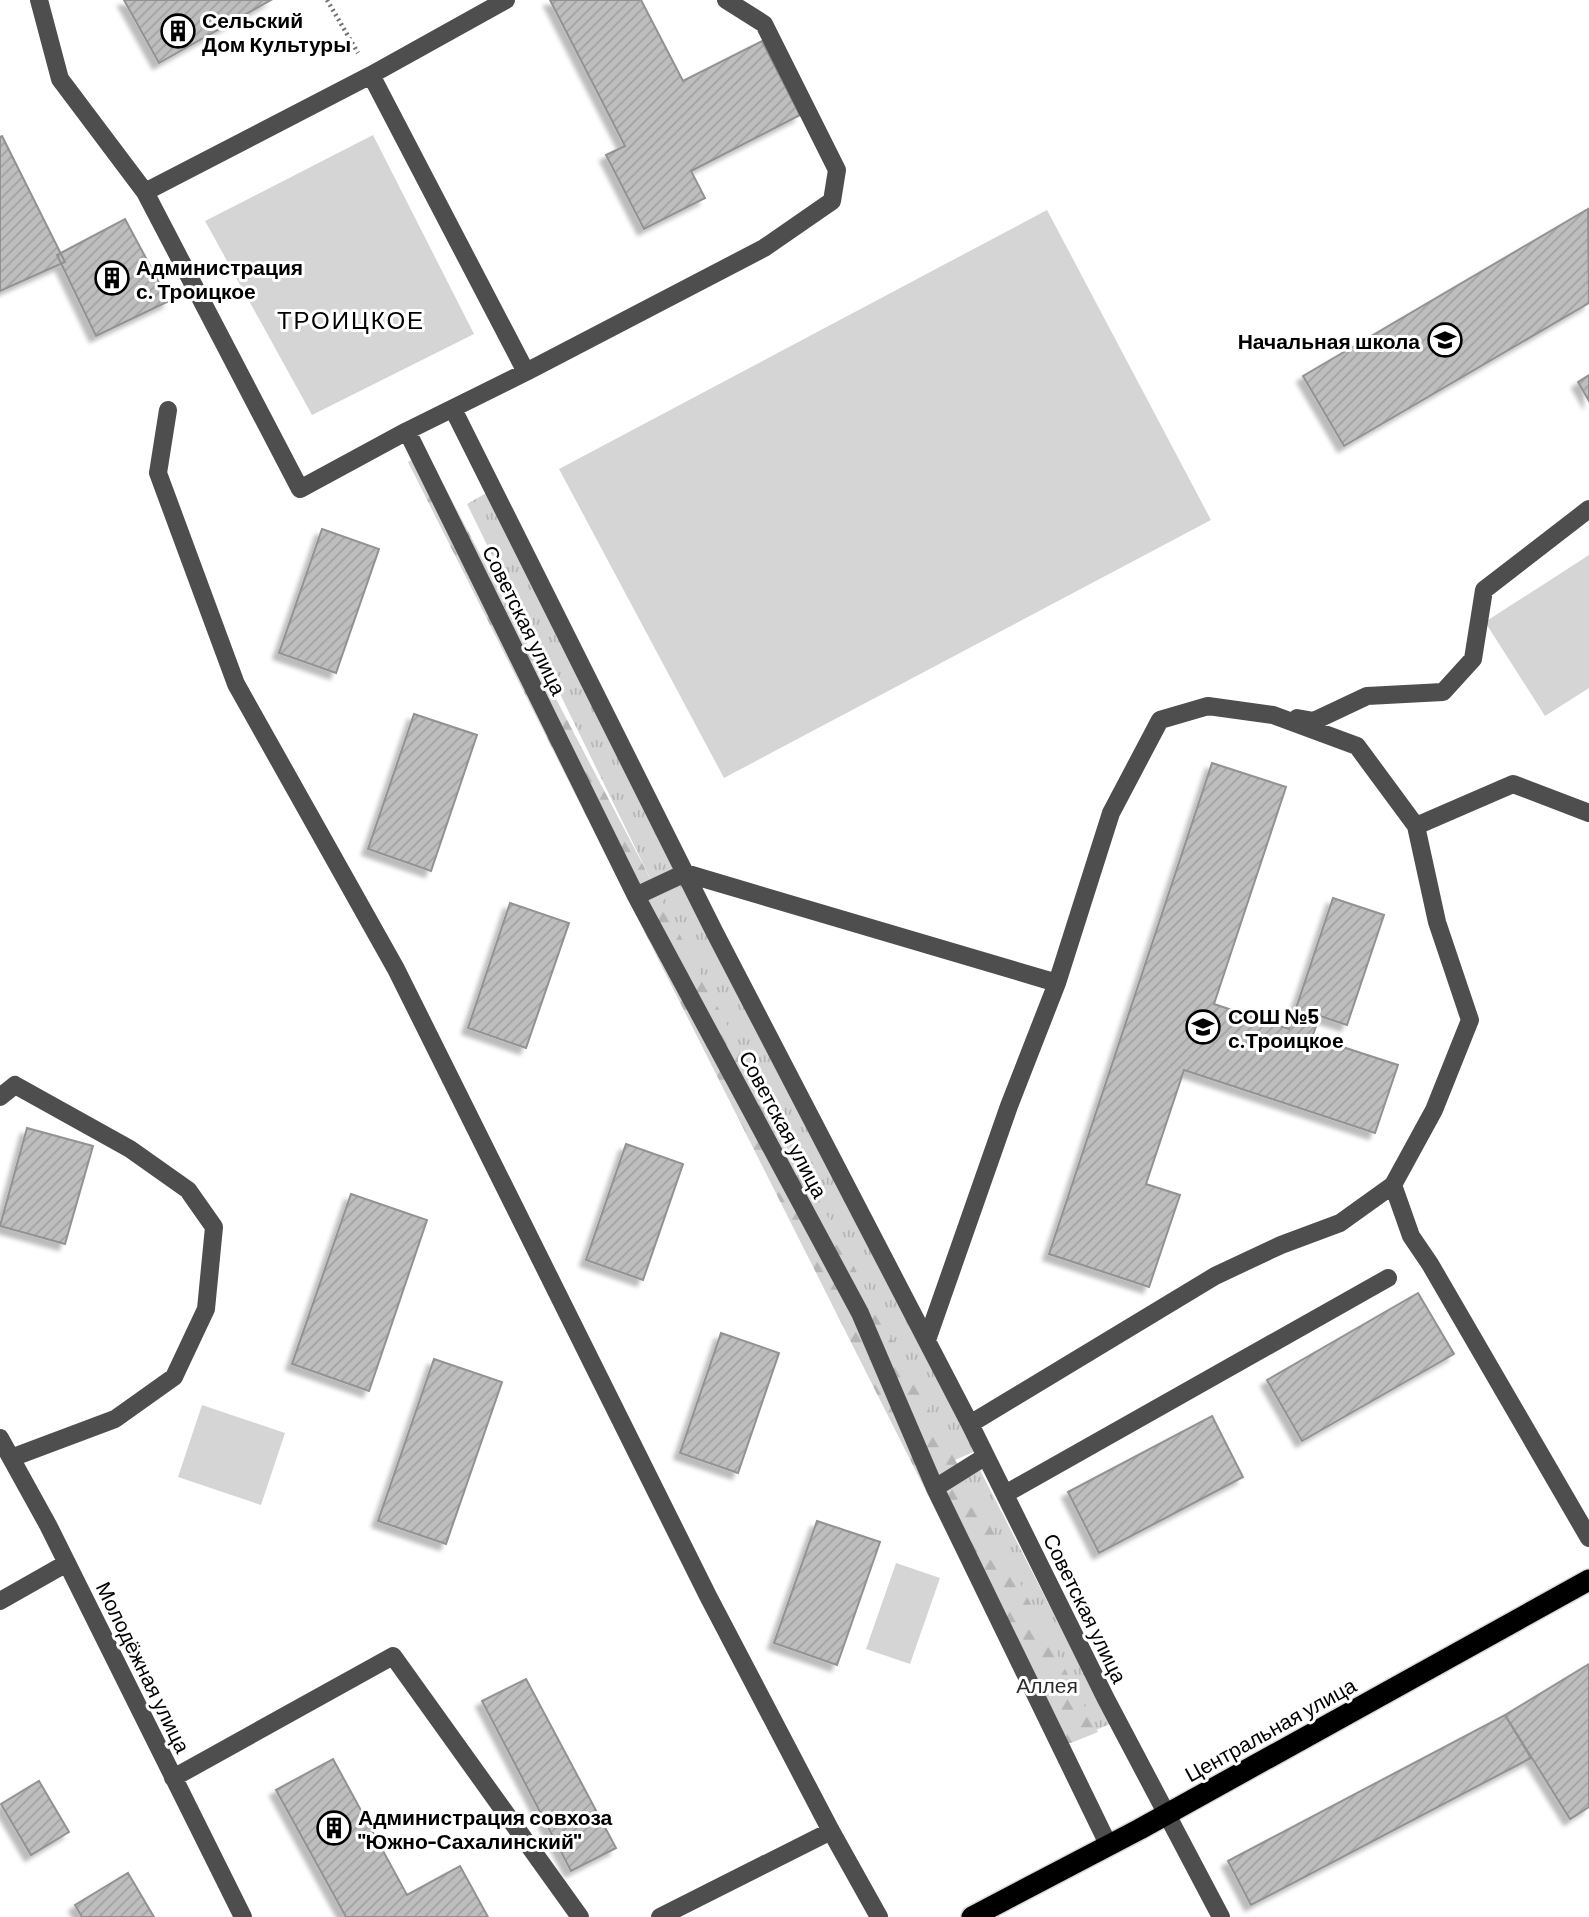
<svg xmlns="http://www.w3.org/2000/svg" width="1589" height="1917" viewBox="0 0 1589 1917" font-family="Barlow,sans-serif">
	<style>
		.grass { fill: url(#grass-tufts) }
		.forest { fill: url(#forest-firs) }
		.park { fill: #d5d5d5 }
		.building { fill: url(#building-hatch); stroke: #929292; stroke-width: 2; filter: url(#shadow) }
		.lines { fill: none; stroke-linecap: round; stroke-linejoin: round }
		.highway-casing { stroke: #dbdbdb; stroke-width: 24 }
		.path { stroke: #707070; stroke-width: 4.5; stroke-dasharray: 2 3.5; stroke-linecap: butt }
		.minor { stroke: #4e4e4e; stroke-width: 18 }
		.highway { stroke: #000; stroke-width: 21 }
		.labels { text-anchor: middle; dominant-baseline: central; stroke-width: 6; stroke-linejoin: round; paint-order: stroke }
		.poi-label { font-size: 21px; font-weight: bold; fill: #000; stroke: #fff; text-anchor: start }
		.street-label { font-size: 21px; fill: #000; stroke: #fff }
		.park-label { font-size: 21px; fill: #2c2c2c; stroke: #fff }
		.quarter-label { font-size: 24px; letter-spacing: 2px; fill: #000; stroke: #fff }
	</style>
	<defs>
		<pattern id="grass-tufts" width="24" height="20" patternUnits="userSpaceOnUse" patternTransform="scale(1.75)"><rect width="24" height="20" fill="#d5d5d5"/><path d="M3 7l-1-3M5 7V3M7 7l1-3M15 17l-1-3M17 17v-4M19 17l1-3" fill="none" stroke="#b5b5b5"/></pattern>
		<pattern id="forest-firs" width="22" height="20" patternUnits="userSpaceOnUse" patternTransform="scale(1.75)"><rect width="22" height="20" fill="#d5d5d5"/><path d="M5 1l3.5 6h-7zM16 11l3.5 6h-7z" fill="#b5b5b5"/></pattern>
		<pattern id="building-hatch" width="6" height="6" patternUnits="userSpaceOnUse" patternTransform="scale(1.75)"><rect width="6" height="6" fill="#bebebe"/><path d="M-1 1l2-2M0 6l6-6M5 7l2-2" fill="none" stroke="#a2a2a2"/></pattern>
		<filter id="shadow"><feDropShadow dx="-6" dy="6" stdDeviation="2" flood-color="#0004"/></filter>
	</defs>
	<rect width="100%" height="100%" fill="#fff"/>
	<path class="grass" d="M488,492L679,871L652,882L467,504Z
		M684,881L976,1451L945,1464L657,892Z
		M979,1468L1110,1724L1084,1735L956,1481Z"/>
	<path class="forest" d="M426,451L1098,1732L1071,1743H1055L1026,1690L408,462Z"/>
	<path class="park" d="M373,135L474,334L312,415L205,221Z
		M1047,210L1211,520L724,778L559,469Z
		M1589,555V688L1545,716L1485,622Z
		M202,1405L285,1433L261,1505L178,1477Z
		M896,1563L940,1578L910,1664L866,1649Z"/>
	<path class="building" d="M124,0H271L159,63Z
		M550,0H641L683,81L762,41L800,115L691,171L705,198L644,229L606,155L625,146Z
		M2,136L65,262L0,291V137Z
		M1588,209L1589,303L1344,446L1303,376Z
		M125,219L169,301L96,336L57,255Z
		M1589,375V401L1578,382Z
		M322,529L379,549L336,673L279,653Z
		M414,714L477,735L431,871L368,849Z
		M1212,763L1286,787L1214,1004L1289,1029L1333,898L1384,915L1347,1025L1320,1016L1312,1037L1398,1065L1375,1133L1184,1070L1146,1184L1180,1195L1149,1287L1049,1254Z
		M510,903L569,923L526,1048L468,1028Z
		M27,1128L93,1146L65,1244L0,1226Z
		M626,1144L683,1164L643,1280L586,1260Z
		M351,1194L427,1220L369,1391L292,1364Z
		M1418,1293L1454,1354L1302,1441L1267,1380Z
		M721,1333L779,1353L738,1473L680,1453Z
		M434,1359L502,1382L446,1544L378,1521Z
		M1212,1416L1243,1477L1099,1553L1068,1492Z
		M817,1521L880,1542L837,1665L774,1643Z
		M1589,1664V1807L1570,1819L1505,1715Z
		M526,1679L616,1848L571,1871L482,1701Z
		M1505,1715L1531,1758L1251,1905L1228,1861Z
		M333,1759L407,1895L460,1866L488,1917H346L276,1790Z
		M39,1781L69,1832L31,1855L1,1804Z
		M128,1873L154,1917H82L75,1905Z"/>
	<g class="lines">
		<defs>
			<path id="highway" d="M972,1917L1140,1829L1589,1580"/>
		</defs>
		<use href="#highway" class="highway-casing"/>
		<path class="path" d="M327,0L358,53"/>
		<path class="minor" d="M39,0L60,79L145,192
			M371,75L526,372L407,431L300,489L145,192Z
			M371,75L506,0
			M526,372L764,248L832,201L837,170L764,24L726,0
			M453,409L715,933L970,1424L1106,1699L1221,1917
			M168,410L158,473L236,684L396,969L708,1596L831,1831L879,1917
			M407,431L636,896L860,1313L935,1488L1108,1844
			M1297,718L1314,721L1367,696L1443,692L1473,659L1484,590L1589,509
			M1416,826L1513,784L1589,813
			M636,896L685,873L1057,983
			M0,1097L15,1085L130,1149L188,1190L214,1227L206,1309L174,1377L115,1419L11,1458
			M927,1340L1009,1106L1057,983L1111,813L1160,720L1208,706L1273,715L1357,746L1416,826L1437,922L1470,1020L1434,1110L1393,1185
			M970,1424L1215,1276L1281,1245L1340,1223L1393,1185L1411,1236L1430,1264L1589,1538
			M0,1438L48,1525L243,1917
			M935,1488L986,1456
			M1005,1494L1388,1278
			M0,1601L67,1563
			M173,1778L393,1656L580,1917
			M660,1917L831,1831"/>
		<use href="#highway" class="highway"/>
	</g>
	<defs>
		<symbol id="building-ring" viewBox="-11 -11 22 22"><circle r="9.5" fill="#fff" stroke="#000" stroke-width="1.5"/><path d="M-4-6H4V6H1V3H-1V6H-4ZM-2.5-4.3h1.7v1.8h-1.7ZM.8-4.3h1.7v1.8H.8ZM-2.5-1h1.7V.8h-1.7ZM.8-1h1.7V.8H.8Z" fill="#000"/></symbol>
		<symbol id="school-ring" viewBox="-11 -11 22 22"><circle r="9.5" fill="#fff" stroke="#000" stroke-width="1.5"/><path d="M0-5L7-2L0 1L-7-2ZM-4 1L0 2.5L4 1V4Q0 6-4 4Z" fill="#000"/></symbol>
	</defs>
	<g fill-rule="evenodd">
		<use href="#building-ring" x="159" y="12" width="38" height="38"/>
		<use href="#building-ring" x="93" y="259" width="38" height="38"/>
		<use href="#school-ring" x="1426" y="321" width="38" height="38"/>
		<use href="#school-ring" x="1184" y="1008" width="38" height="38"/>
		<use href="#building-ring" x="315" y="1809" width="38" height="38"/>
	</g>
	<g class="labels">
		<g class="poi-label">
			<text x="202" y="19">Сельский<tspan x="202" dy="24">Дом Культуры</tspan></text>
			<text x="136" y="266">Администрация<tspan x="136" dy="24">с. Троицкое</tspan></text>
			<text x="1420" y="340" text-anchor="end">Начальная школа</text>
			<text x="1228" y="1015">СОШ №5<tspan x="1228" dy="24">с.Троицкое</tspan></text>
			<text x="358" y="1816">Администрация совхоза<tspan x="358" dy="24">"Южно-Сахалинский"</tspan></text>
		</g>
		<g class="street-label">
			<text transform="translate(525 620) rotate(64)">Советская улица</text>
			<text transform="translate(784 1124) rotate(62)">Советская улица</text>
			<text transform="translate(1086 1608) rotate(64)">Советская улица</text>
			<text transform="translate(144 1667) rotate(64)">Молодёжная улица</text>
			<text transform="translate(1270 1729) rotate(-29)">Центральная улица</text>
		</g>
		<g class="park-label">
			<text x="1047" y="1684">Аллея</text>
		</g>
		<g class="quarter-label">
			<text x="351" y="319">ТРОИЦКОЕ</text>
		</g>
	</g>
</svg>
